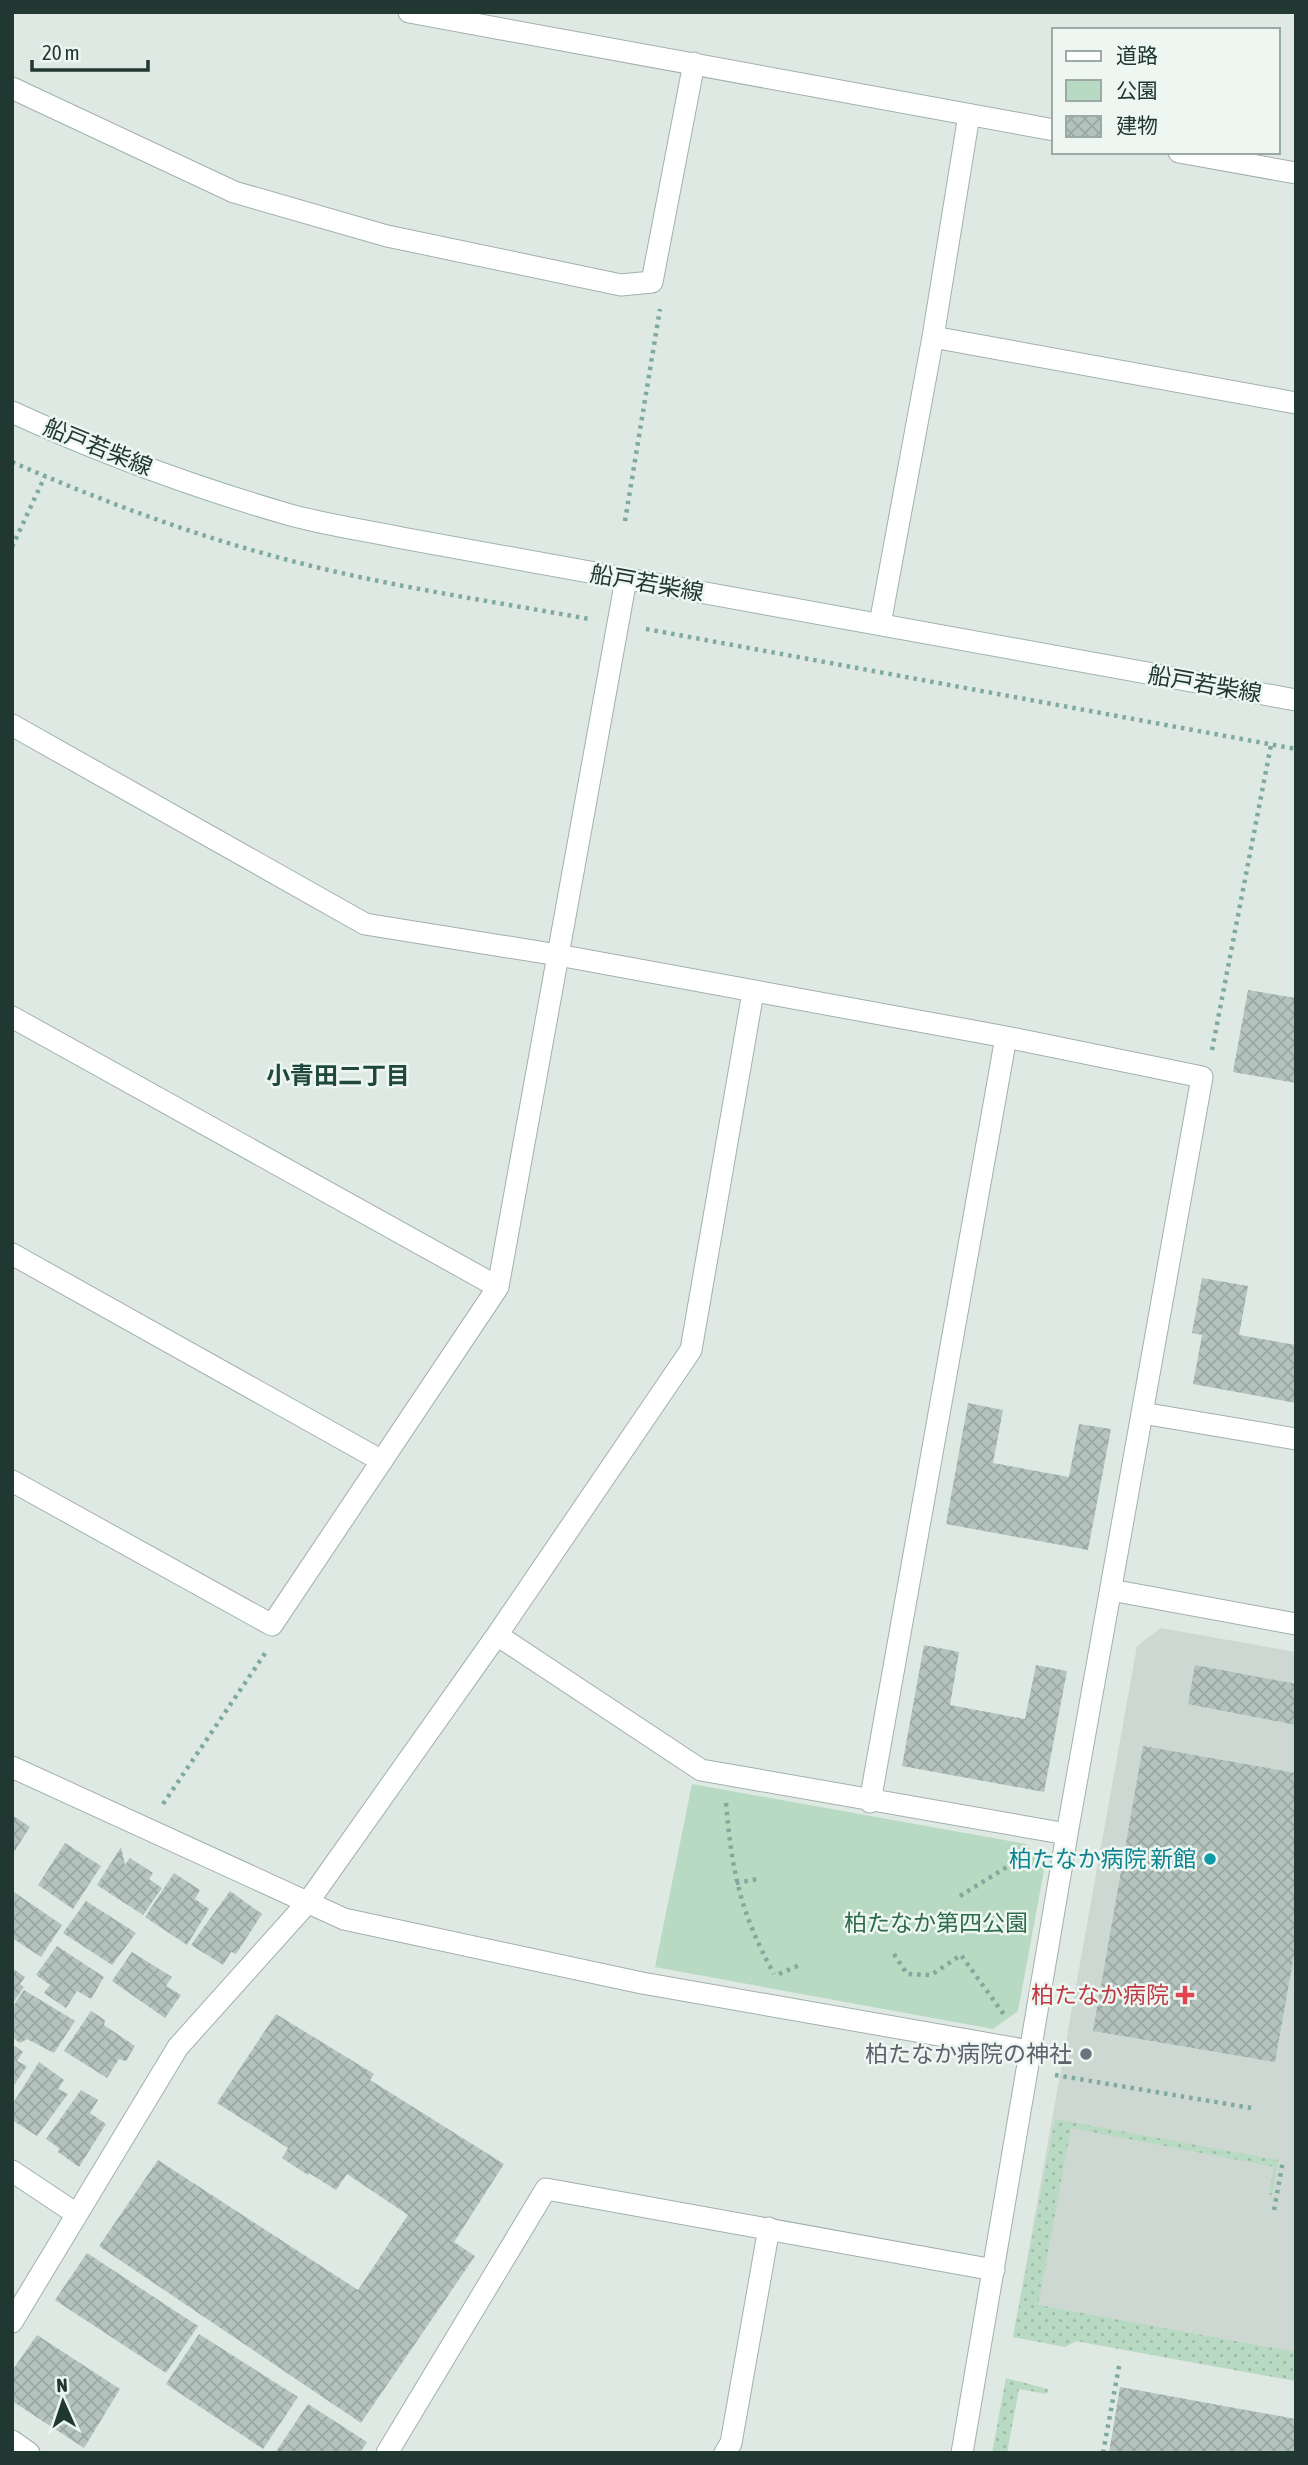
<svg xmlns="http://www.w3.org/2000/svg" width="1308" height="2465" viewBox="0 0 1308 2465" font-family="'Asap Condensed','Noto Sans JP',sans-serif">
	<style>
		.built { fill: #cdd8d3 }
		.grass { fill: url(#grass-dots) }
		.park { fill: #b8d9c2 }
		.building { fill: url(#building-cross-hatch) }
		.lines { fill: none; stroke-linecap: round; stroke-linejoin: round }
		.street-casing { stroke: #a2b0ab; stroke-width: 23 }
		.secondary-casing { stroke: #9eb4ac; stroke-width: 23 }
		.path { stroke: #81aa9e; stroke-width: 4.5; stroke-dasharray: 3.5 5; stroke-linecap: butt }
		.street { stroke: #fff; stroke-width: 21 }
		.secondary { stroke: #fff; stroke-width: 21 }
		.culture-dot { fill: #0f9aa8; stroke: #eef6f2; stroke-width: 2.5 }
		.health-dot { fill: #e0444e; stroke: #eef6f2; stroke-width: 2.5 }
		.worship-dot { fill: #6b7280; stroke: #eef6f2; stroke-width: 2.5 }
		.labels { text-anchor: middle; dominant-baseline: central; stroke-width: 5; stroke-linejoin: round; paint-order: stroke }
		.street-label { font-size: 23px; fill: #213732; stroke: #eef6f2 }
		.culture-label { font-size: 23px; fill: #0d838f; stroke: #eef6f2; text-anchor: end }
		.park-label { font-size: 23px; fill: #2e6b47; stroke: #eef6f2 }
		.health-label { font-size: 23px; fill: #be3a42; stroke: #eef6f2; text-anchor: end }
		.worship-label { font-size: 23px; fill: #5b616d; stroke: #eef6f2; text-anchor: end }
		.neighbourhood-label { font-size: 24px; font-weight: bold; fill: #1f473e; stroke: #eef6f2 }
	</style>
	<defs>
		<pattern id="grass-dots" width="8" height="8" patternUnits="userSpaceOnUse" patternTransform="scale(1.75)"><rect width="8" height="8" fill="#b8d9c2"/><path d="M2 2h.1M6 6h.1" fill="none" stroke="#9ebba7" stroke-width="1.8" stroke-linecap="round"/></pattern>
		<pattern id="building-cross-hatch" width="8" height="8" patternUnits="userSpaceOnUse" patternTransform="scale(1.75)"><rect width="8" height="8" fill="#b4c3bd"/><path d="M0 0l8 8M0 8l8-8" fill="none" stroke="#9aa8a3"/></pattern>
	</defs>
	<rect width="100%" height="100%" fill="#dee9e4"/>
	<path class="built" d="M1161,1628L1296,1652V2381L1076,2341L1065,2347L1013,2337L1137,1646Z"/>
	<path class="grass" d="M1055,2119L1278,2160L1272,2195L1269,2194L1274,2167L1071,2128L1038,2305L1296,2352V2381L1076,2341L1065,2347L1013,2337Z
		M1006,2378L1048,2389L1047,2394L1019,2389L1007,2453H992Z"/>
	<path class="park" d="M692,1784L1026,1844L1044,1870L1018,2011L993,2029L655,1967Z"/>
	<path class="building" d="M1248,990L1296,998V1083L1233,1072Z
		M1202,1278L1248,1286L1239,1335L1296,1345V1403L1193,1384L1202,1335L1192,1333Z
		M968,1403L1003,1410L993,1463L1069,1477L1079,1424L1111,1429L1088,1550L946,1524Z
		M924,1645L959,1652L950,1705L1025,1719L1036,1665L1067,1671L1044,1792L902,1766Z
		M1195,1665L1296,1684V1725L1188,1704Z
		M1143,1746L1296,1773V1944L1275,2062L1093,2031Z
		M12,1815L30,1827L12,1855Z
		M65,1843L101,1866L73,1909L38,1885Z
		M121,1847L125,1865L130,1858L153,1873L149,1879L162,1888L143,1915L97,1885Z
		M174,1873L200,1890L195,1899L209,1909L187,1945L145,1917Z
		M230,1891L262,1914L236,1954L231,1952L223,1965L191,1945Z
		M14,1892L62,1925L41,1957L12,1938Z
		M86,1901L136,1933L112,1965L63,1933Z
		M57,1946L104,1977L91,1999L77,1991L66,2008L44,1993L50,1985L36,1975Z
		M132,1952L172,1977L166,1986L181,1995L165,2018L112,1981Z
		M12,1968L25,1977L20,1984L24,1987L12,2004Z
		M24,1990L75,2021L54,2053L27,2039L20,2043L12,2037V2008Z
		M91,2011L105,2020L104,2025L135,2046L126,2061L119,2059L107,2078L64,2051Z
		M276,2014L374,2074L370,2080L504,2164L454,2242L475,2256L361,2423L99,2246L158,2160L358,2290L408,2215L347,2174L336,2190L309,2173L308,2175L282,2158L288,2148L217,2103Z
		M12,2044L23,2052L17,2061L27,2066L12,2088Z
		M39,2062L64,2080L58,2089L68,2094L37,2136L12,2120V2105Z
		M81,2090L98,2100L90,2113L106,2124L79,2167L58,2152L59,2148L46,2139Z
		M87,2253L198,2326L166,2373L55,2300Z
		M199,2334L298,2397L263,2449L166,2384Z
		M37,2335L120,2389L84,2448L12,2401V2371Z
		M1120,2387L1296,2419V2453H1109Z
		M308,2404L367,2442L360,2453H275Z"/>
	<g class="lines">
		<defs>
			<path id="street" d="M409,12L1054,130
				M12,88L234,192L387,236L621,285L652,282L694,63
				M1179,152L1296,173
				M933,337L1296,403
				M880,624L933,337L969,115
				M12,725L365,924L558,955L1006,1037L1202,1077L1067,1834L962,2453
				M12,1017L498,1287
				M12,1254L382,1461
				M1142,1413L1296,1439
				M12,1481L272,1625L498,1287L626,579
				M1111,1590L1296,1624
				M497,1635L701,1770L1067,1834
				M12,1767L344,1919L642,1983L1030,2051
				M870,1802L1006,1037
				M12,2171L75,2213
				M12,2322L178,2047L308,1902L497,1635L691,1350L753,992
				M12,2441L29,2453
				M387,2453L546,2189L994,2270
				M725,2453L731,2443L769,2228"/>
			<path id="secondary" d="M12,412C101,453 194,487 287,514C325,525 364,530 402,538L1296,700"/>
		</defs>
		<use href="#street" class="street-casing"/>
		<use href="#secondary" class="secondary-casing"/>
		<path class="path" d="M12,462C97,499 187,533 277,557C379,585 485,600 589,619
			M625,521L660,309
			M12,547L45,476
			M646,629L1296,749
			M1212,1050L1271,745
			M726,1803C732,1872 740,1912 774,1974
			M163,1804L266,1652
			M736,1883L758,1879
			M960,1896L1023,1857
			M894,1954L907,1974L931,1975L961,1955L1005,2016
			M779,1974L800,1965
			M1055,2075L1251,2108
			M1274,2210L1283,2161
			M1103,2453L1120,2361"/>
		<use href="#street" class="street"/>
		<use href="#secondary" class="secondary"/>
	</g>
	<circle class="culture-dot" cx="1210" cy="1859" r="7"/>
	<path class="health-dot" d="M1181.5 1984.5h7v7h7v7h-7v7h-7v-7h-7v-7h7z"/>
	<circle class="worship-dot" cx="1086" cy="2054" r="7"/>
	<g class="labels">
		<g class="street-label">
			<text transform="translate(98 447) rotate(22)">船戸若柴線</text>
			<text transform="translate(647 583) rotate(10)">船戸若柴線</text>
			<text transform="translate(1205 684) rotate(10)">船戸若柴線</text>
		</g>
		<g class="culture-label">
			<text x="1196" y="1859">柏たなか病院 新館</text>
		</g>
		<g class="park-label">
			<text x="936" y="1923">柏たなか第四公園</text>
		</g>
		<g class="health-label">
			<text x="1169" y="1995">柏たなか病院</text>
		</g>
		<g class="worship-label">
			<text x="1072" y="2054">柏たなか病院の神社</text>
		</g>
		<g class="neighbourhood-label">
			<text x="338" y="1075">小青田二丁目</text>
		</g>
	</g>
	<rect width="1308" height="2465" fill="none" stroke="#213732" stroke-width="28"/>
	<rect x="1052" y="28" width="228" height="126" fill="#eef6f2" stroke="#9caaa5" stroke-width="2"/>
	<rect x="1066" y="51" width="35" height="10" fill="#ffffff" stroke="#9caaa5" stroke-width="2"/>
	<text x="1116" y="63" font-size="21" fill="#213732">道路</text>
	<rect x="1066" y="80" width="35" height="21" fill="#b8d9c2" stroke="#9caaa5" stroke-width="2"/>
	<text x="1116" y="98" font-size="21" fill="#213732">公園</text>
	<rect x="1066" y="116" width="35" height="21" fill="url(#building-cross-hatch)" stroke="#9caaa5" stroke-width="2"/>
	<text x="1116" y="133" font-size="21" fill="#213732">建物</text>
	<g transform="translate(63 2402) rotate(357)" stroke="#eef6f2" stroke-width="5" paint-order="stroke">
	<path d="M0-5L12 26L0 18L-12 26Z" fill="#213732"/>
	<text y="-10" font-size="19" font-weight="bold" text-anchor="middle" fill="#213732">N</text>
	</g>
	<path d="M32 60v10h116v-10" fill="none" stroke="#213732" stroke-width="3.5"/>
	<text x="42" y="60" font-size="21" fill="#213732" stroke="#eef6f2" stroke-width="5" paint-order="stroke">20 m</text>
</svg>
